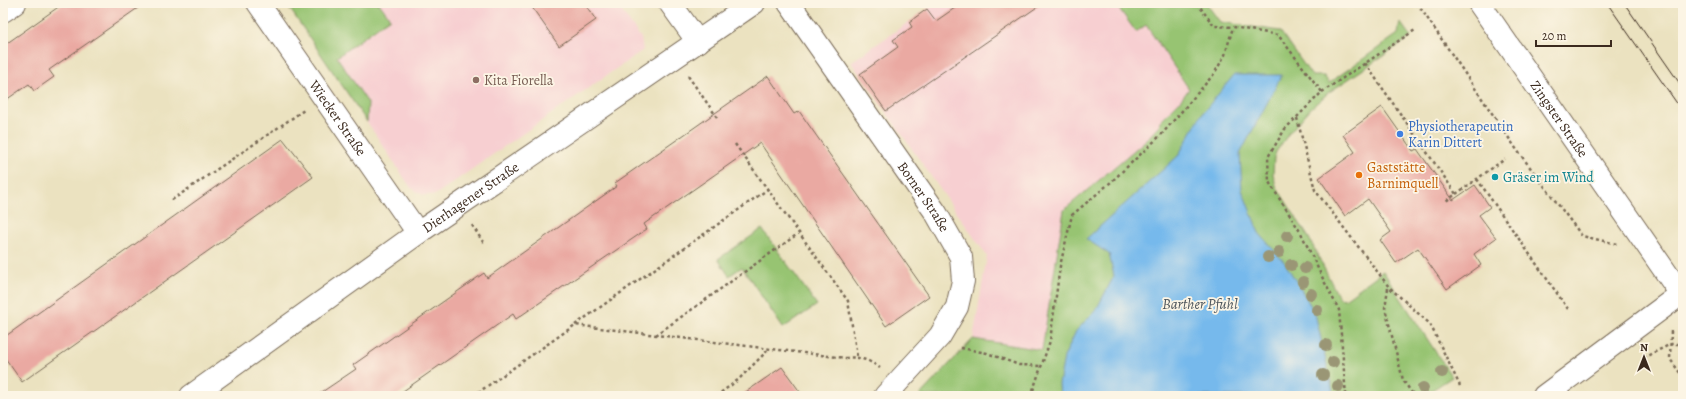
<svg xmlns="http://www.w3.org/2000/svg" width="1686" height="399" viewBox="0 0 1686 399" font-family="Alegreya,serif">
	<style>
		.built { fill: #f7cfd1 }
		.green { fill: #97c472; stroke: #697748 }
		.water { fill: #76b9ec; stroke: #587285 }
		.building { fill: #eaa9a2 }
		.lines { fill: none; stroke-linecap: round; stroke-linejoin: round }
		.minor-casing { stroke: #796a57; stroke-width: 24 }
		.path { stroke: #796a57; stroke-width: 2.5; stroke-dasharray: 3 3; stroke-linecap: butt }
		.minor { stroke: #fff; stroke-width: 22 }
		.tram { stroke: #3b2a1e; stroke-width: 1 }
		.tree { fill: #9a9675 }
		.education-dot { fill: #8d6e63; stroke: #fcf5e5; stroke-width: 1.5 }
		.shop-dot { fill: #3f7fe0; stroke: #fcf5e5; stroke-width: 1.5 }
		.food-dot { fill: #e8710a; stroke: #fcf5e5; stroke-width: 1.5 }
		.culture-dot { fill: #0f9aa8; stroke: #fcf5e5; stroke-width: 1.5 }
		.labels { text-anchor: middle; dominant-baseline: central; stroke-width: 3.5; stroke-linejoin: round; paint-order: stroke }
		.education-label { font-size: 14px; fill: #785e54; stroke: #fcf5e5; text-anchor: start }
		.street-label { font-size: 14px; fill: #3b2a1e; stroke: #fcf5e5 }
		.shop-label { font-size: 14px; fill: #366cbe; stroke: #fcf5e5; text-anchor: start }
		.food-label { font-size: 14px; fill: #c56008; stroke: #fcf5e5; text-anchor: start }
		.culture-label { font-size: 14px; fill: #0d838f; stroke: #fcf5e5; text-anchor: start }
		.water-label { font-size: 15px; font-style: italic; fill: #4d555c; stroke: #fcf5e5 }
	</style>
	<rect width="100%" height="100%" fill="#fcf5e5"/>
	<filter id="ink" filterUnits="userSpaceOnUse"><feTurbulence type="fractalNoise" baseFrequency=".025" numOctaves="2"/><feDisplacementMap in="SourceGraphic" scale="8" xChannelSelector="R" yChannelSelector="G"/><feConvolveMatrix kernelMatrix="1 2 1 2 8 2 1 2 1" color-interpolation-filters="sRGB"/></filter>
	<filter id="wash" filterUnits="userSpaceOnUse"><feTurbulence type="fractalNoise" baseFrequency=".012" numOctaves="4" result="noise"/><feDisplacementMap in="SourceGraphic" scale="16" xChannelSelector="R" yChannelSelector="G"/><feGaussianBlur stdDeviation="0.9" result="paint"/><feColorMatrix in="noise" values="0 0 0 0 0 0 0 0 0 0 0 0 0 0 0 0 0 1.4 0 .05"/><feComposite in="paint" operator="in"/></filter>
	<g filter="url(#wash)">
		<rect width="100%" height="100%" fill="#ebe2c0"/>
		<path class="built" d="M379,3H616L641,38L643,50L435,195H423L411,188L367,122L368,103L337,57L390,19Z
			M936,3H1115L1136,32L1146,25L1189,89L1180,101L1160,121L1159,126L1146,140L1065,210L1042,350L973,339L987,256L851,62Z"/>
		<path class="green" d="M286,3H379L390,18L337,57L368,103L367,122Z
			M1115,3H1206L1220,22L1280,31L1312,76H1324L1329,83L1398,34L1400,22L1411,37L1328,93L1311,108L1289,133L1276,152L1274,157L1273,174L1276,186L1309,238L1339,298L1345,299L1383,271L1452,377L1423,396H919L973,339L1042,350L1064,210L1146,140L1159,126L1160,121L1180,101L1189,89L1146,25L1136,32Z
			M762,229L817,305L783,328L742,267L729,276L718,259Z"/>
		<path class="water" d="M1234,75H1282L1240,154L1242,190L1259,233L1285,263L1315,313L1334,396H1060L1059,384L1064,357L1076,331L1096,310L1114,276L1109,254L1086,239L1178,156L1201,115Z"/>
		<g id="blocks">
			<path class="building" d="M64,3H145L49,70L54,77L34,91L29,84L3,102V46Z
				M529,3H584L596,20L559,46Z
				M962,3H1043L886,111L860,74L898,47L893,40L912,27L909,22L927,9L936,21Z
				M768,76L794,114L799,111L929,296L886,326L760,143L644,224L647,229L516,319L513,314L396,396H316L356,369L353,365L484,273L487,278L617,186L615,183Z
				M1382,107L1413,151L1417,149L1453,200L1475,185L1490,207L1479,215L1496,238L1474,254L1481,265L1447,289L1418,248L1396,263L1380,240L1391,232L1368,199L1345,216L1319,178L1355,152L1343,135Z
				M283,139L313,177L22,382L3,355V338Z
				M782,367L803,396H740Z"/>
		</g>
	</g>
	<g filter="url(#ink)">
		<use href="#blocks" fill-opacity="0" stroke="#796a57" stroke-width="1"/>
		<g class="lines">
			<defs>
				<g id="minor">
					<path id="s1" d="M258,3L418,233"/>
					<path d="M670,3L698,42"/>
					<path id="s2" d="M789,3L936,213L961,257L963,281L957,307L940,336L885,396"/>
					<path id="s3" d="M1479,3L1683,297"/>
					<path d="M3,11L15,3"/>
					<path id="s4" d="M191,396L418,233L754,3"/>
					<path d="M1544,396L1681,294"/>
				</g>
			</defs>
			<use href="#minor" class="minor-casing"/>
			<path class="path" d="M1197,3L1214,26L1233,27L1278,35L1322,92L1285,129L1268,157L1269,182L1301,233L1325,283L1339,310L1346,396
				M1417,3L1517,150L1582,236L1617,244
				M1365,63L1456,194L1446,201
				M688,76L717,117
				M1322,92L1415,30
				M1297,118L1315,190L1389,287L1430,324L1460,386
				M735,144L848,301L857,356
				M1477,179L1568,309
				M1456,194L1505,159
				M172,200L304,110
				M472,225L485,245
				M1388,288L1385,308L1403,380L1414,396
				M575,325L768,189
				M1671,331L1670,359L1683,377
				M656,335L799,233
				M961,348L987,353L1019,365L1042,366
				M1643,358L1671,344H1683
				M473,396L575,325L845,358C859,356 869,360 880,368
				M716,396L738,380L769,349
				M1031,396L1050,341L1060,266L1072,215L1111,182L1162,134L1214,74L1225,55L1233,27"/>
			<use href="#minor" class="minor"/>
			<path class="tram" d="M1607,3L1683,112
				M1624,3L1683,88"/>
		</g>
		<g class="tree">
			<circle cx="1287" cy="236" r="6"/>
			<circle cx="1279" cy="252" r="6"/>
			<circle cx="1268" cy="257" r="6"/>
			<circle cx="1291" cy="265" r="6"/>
			<circle cx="1305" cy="268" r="6"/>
			<circle cx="1303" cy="282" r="6"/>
			<circle cx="1311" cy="294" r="6"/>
			<circle cx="1317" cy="310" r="6"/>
			<circle cx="1326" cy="345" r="6"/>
			<circle cx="1333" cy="362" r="6"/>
			<circle cx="1442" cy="372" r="6"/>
			<circle cx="1323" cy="375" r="6"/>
			<circle cx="1338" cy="386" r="6"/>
			<circle cx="1423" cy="388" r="6"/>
		</g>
	</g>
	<circle class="education-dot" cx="476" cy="80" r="4"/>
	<circle class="shop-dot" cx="1400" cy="134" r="4"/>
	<circle class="food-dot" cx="1359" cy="175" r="4"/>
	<circle class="culture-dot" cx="1495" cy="177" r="4"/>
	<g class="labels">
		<g class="education-label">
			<text x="484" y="80">Kita Fiorella</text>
		</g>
		<g class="street-label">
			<text stroke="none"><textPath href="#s1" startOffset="140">Wiecker Straße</textPath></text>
			<text stroke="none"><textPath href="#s3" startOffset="141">Zingster Straße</textPath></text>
			<text stroke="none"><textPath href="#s4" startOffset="343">Dierhagener Straße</textPath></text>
			<text stroke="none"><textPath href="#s2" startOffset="236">Borner Straße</textPath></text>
		</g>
		<g class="shop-label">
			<text x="1408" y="126">Physiotherapeutin<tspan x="1408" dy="16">Karin Dittert</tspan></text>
		</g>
		<g class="food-label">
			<text x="1367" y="167">Gaststätte<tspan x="1367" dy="16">Barnimquell</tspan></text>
		</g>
		<g class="culture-label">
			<text x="1503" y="177">Gräser im Wind</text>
		</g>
		<g class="water-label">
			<text x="1200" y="304">Barther Pfuhl</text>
		</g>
	</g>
	<rect width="1686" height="399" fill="none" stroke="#fcf5e5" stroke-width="16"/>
	<g transform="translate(1644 357)" stroke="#fcf5e5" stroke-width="3" paint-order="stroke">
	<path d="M0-3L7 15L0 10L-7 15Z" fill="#3b2a1e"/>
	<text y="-6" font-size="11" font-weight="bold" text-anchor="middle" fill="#3b2a1e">N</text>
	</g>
	<path d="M1536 40v6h75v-6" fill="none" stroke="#3b2a1e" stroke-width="2"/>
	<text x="1542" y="40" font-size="12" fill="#3b2a1e" stroke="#fcf5e5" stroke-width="3" paint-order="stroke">20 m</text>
</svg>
